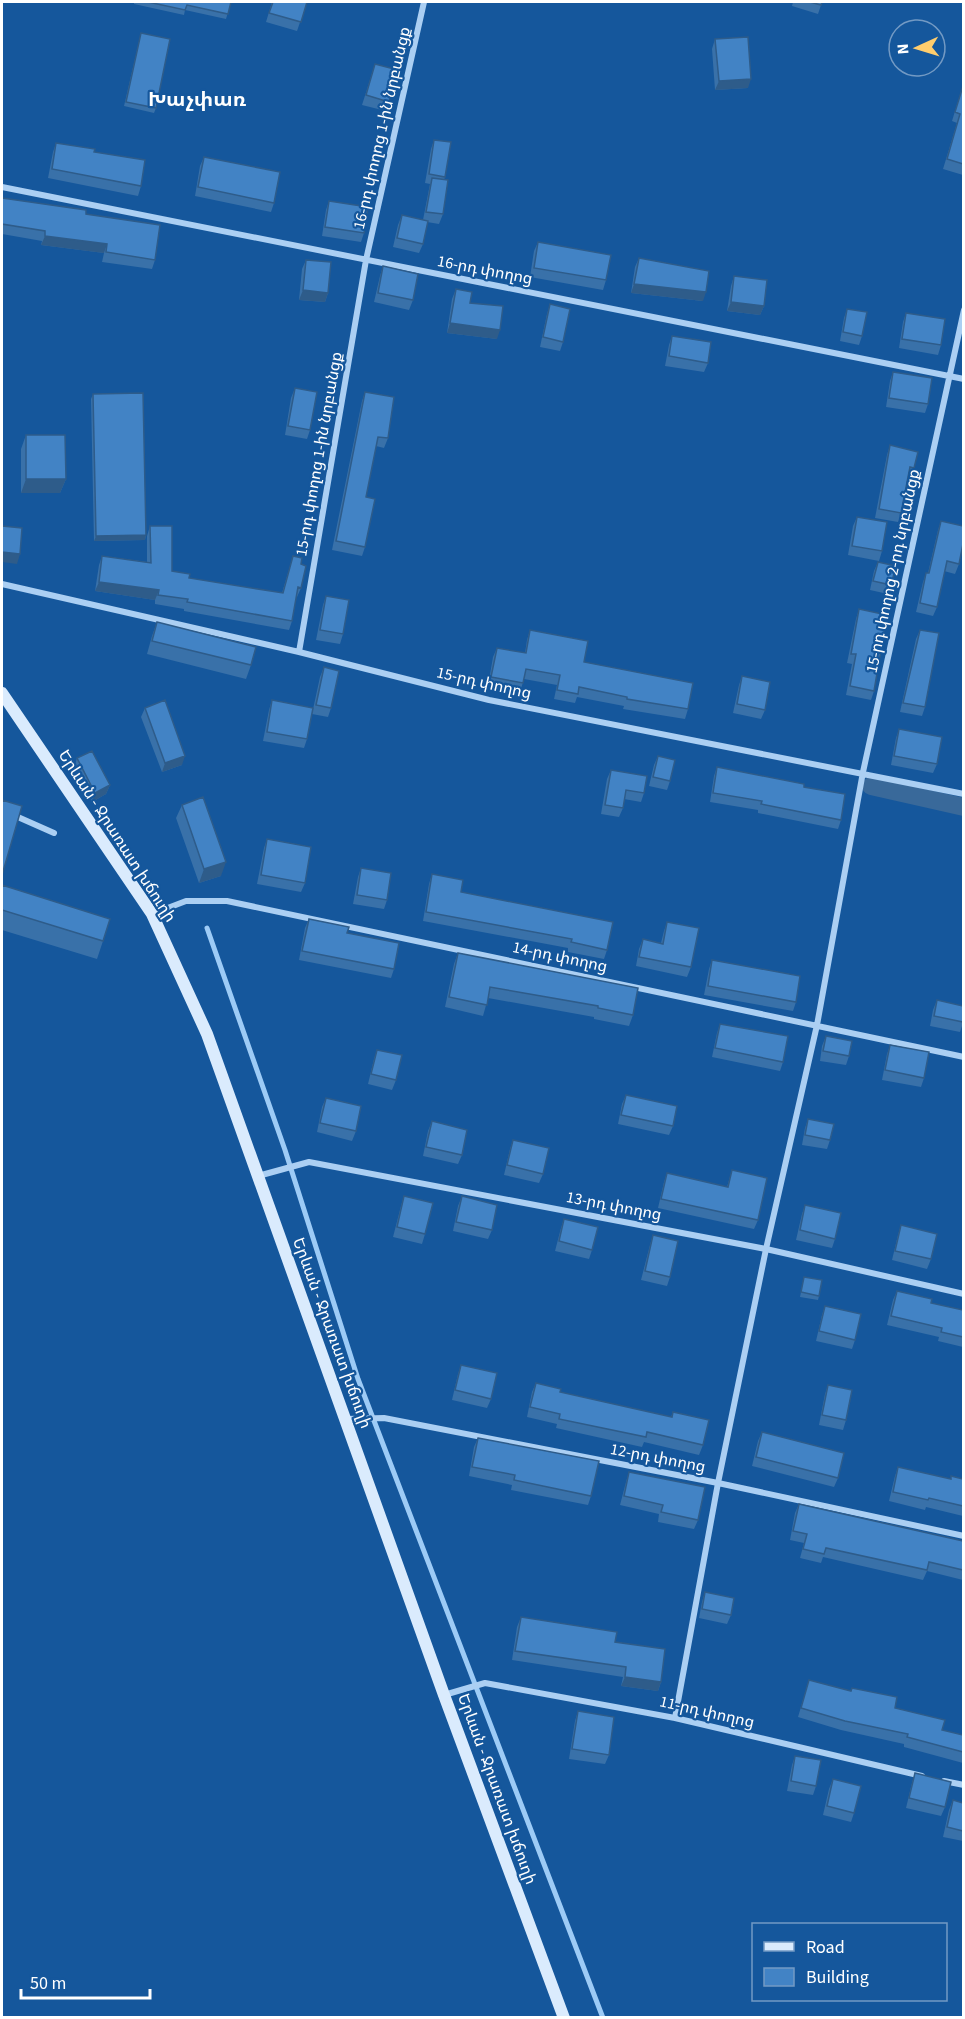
<svg xmlns="http://www.w3.org/2000/svg" width="965" height="2019" viewBox="0 0 965 2019" font-family="'Source Sans 3','Noto Sans Armenian',sans-serif">
	<style>
		.lines { fill: none; stroke-linecap: round; stroke-linejoin: round }
		.stream { stroke: #9dcbf6; stroke-width: 5 }
		.canal { stroke: #39699a; stroke-width: 18 }
		.street { stroke: #abcff3; stroke-width: 6 }
		.secondary { stroke: #daebfd; stroke-width: 12 }
		.wall { fill: #3971a9 }
		.shaded-wall { fill: #2e5c8a }
		.building { fill: #4283c5; stroke: #2e5c8a; stroke-width: 1.5 }
		.labels { text-anchor: middle; dominant-baseline: central; stroke-width: 4.5; stroke-linejoin: round; paint-order: stroke }
		.street-label { font-size: 16px; fill: #fff; stroke: #15579c }
		.quarter-label { font-size: 20px; font-weight: bold; fill: #fff; stroke: #15579c }
	</style>
	<rect width="100%" height="100%" fill="#15579c"/>
	<g class="lines">
		<path class="stream" d="M207,928L285,1150L358,1379L603,2018"/>
		<path class="canal" d="M871,786L964,807"/>
		<path class="street" d="M2,187L964,379
			M2,584L299,652L489,700L964,794
			M299,652L366,260L424,2
			M2,810L54,833
			M152,914L186,901H227L964,1057
			M258,1176L309,1162L766,1249L964,1294
			M346,1419L384,1418L718,1483L964,1536
			M444,1695L485,1683L675,1718L922,1776
			M675,1718L718,1483L766,1249L817,1025L863,772L964,310
			M944,1781L964,1785"/>
		<path class="secondary" d="M2,693L152,914L207,1034L444,1695L564,2018"/>
	</g>
	<path class="wall" d="M134,2H231L226,19L185,10L184,15L134,4Z
		M272,2H307L297,31L266,22Z
		M793,2H822L818,14L792,6Z
		M141,33L156,108L154,113L124,106Z
		M715,39L748,88L715,90L712,49Z
		M375,64L389,102L386,111L362,105Z
		M963,85V175L943,169L957,123L952,121Z
		M434,140L445,177L444,180L443,214L439,224L427,222L423,244L419,253L393,247L398,225L402,215L423,220L430,184L425,183L431,149Z
		M56,143L94,152L141,186L138,196L48,178L53,152Z
		M204,157L274,203L271,212L195,196L200,166Z
		M2,200L86,214L155,260L152,269L102,262L104,253L41,245L42,241L2,234Z
		M329,201L364,233L361,242L322,236L326,210Z
		M538,242L606,280L603,290L530,277L534,251Z
		M639,258L703,301L631,293L635,267Z
		M306,260L328,293L325,302L299,300L302,269Z
		M383,266L413,300L409,310L374,302L380,276Z
		M734,276L764,306L760,315L727,311L731,286Z
		M456,289L470,303L497,339L447,333L452,299Z
		M550,304L563,342L560,351L540,347L547,314Z
		M847,309L862,336L859,345L840,341L844,318Z
		M906,313L941,345L938,355L899,348L903,322Z
		M672,336L708,363L704,372L665,366L669,345Z
		M893,372L928,404L925,413L886,407L890,381Z
		M295,388L310,430L307,439L285,435L291,398Z
		M365,392L388,438L384,448L376,446L366,497L365,547L362,556L332,550L362,401Z
		M93,394L146,535L145,540L94,541L91,399Z
		M26,435L66,479L60,493H21V449Z
		M890,445L914,468L911,477H908L901,513L898,522L875,518L887,455Z
		M857,517L882,551L879,561L848,555L853,526Z
		M941,521L959,564L955,574L944,571L937,607L933,616L916,612L923,582L926,573H928L938,530Z
		M150,526L172,571L189,578L282,593L293,556L301,564V588L297,597H296L292,621L289,630L184,611V609L155,604V600L95,591L99,565L102,556L147,562V536Z
		M878,562L891,585L888,594L870,590L874,571Z
		M326,596L343,634L340,644L316,640L323,605Z
		M859,609L874,691L871,700L846,695L852,664L847,663L856,619Z
		M157,622L251,665L246,679L147,654L152,636Z
		M530,630L584,662L688,709L685,719L623,709L624,706L577,697L575,703L554,699L557,685L524,679L520,692L488,686L493,657L497,648L525,653L527,640Z
		M920,630L925,707L922,716L900,712L916,639Z
		M324,667L331,708L328,717L312,714L320,677Z
		M742,676L765,710L761,719L733,713L739,685Z
		M272,700L307,739L304,748L263,741L269,710Z
		M145,708L182,765L162,772L141,717Z
		M899,729L937,764L933,773L891,765L896,738Z
		M658,756L670,781L667,790L649,786L654,765Z
		M77,758L110,785L106,794L92,802L74,768Z
		M717,767L804,787L841,820L838,829L758,813V810L710,802L714,776Z
		M611,770L644,793L641,802L624,799L623,808L619,817L601,814L607,779Z
		M182,805L221,876L199,883L176,818Z
		M267,839L305,883L301,892L257,884L264,848Z
		M361,868L387,900L384,909L353,904L358,877Z
		M432,874L461,892L607,950L604,959L568,952V948L423,921L429,884Z
		M2,885L103,941L97,959L2,930Z
		M309,919L347,933L394,969L391,978L299,960L305,928Z
		M667,922L691,967L687,977L636,966L639,949L643,939L661,943L664,931Z
		M458,953L633,1015L629,1026L594,1019V1017L488,998L483,1016L445,1007L454,964Z
		M712,960L796,1002L793,1011L704,995L709,969Z
		M937,1000L963,1023L960,1032L930,1026L933,1010Z
		M720,1024L783,1062L780,1071L712,1057L717,1033Z
		M826,1036L849,1056L846,1065L820,1061L822,1046Z
		M890,1045L924,1078L921,1087L882,1080L887,1054Z
		M377,1050L396,1080L392,1090L368,1084L374,1059Z
		M626,1095L673,1126L669,1135L618,1124L622,1104Z
		M326,1098L356,1131L352,1141L317,1132L322,1107Z
		M808,1119L830,1140L827,1149L802,1145L805,1128Z
		M432,1121L462,1155L458,1164L423,1156L428,1131Z
		M513,1140L543,1174L539,1183L504,1175L510,1149Z
		M732,1170L758,1220L754,1229L658,1208L664,1182L667,1173L727,1187Z
		M404,1196L425,1234L422,1244L393,1237L401,1206Z
		M462,1196L492,1230L488,1239L453,1231L458,1206Z
		M805,1205L835,1239L832,1248L796,1240L802,1214Z
		M564,1219L592,1250L589,1259L555,1251L561,1228Z
		M901,1225L931,1259L927,1269L892,1260L898,1235Z
		M653,1235L670,1277L667,1286L641,1280L650,1245Z
		M804,1277L819,1296L818,1300L800,1297Z
		M897,1291L931,1303L963,1310V1347L938,1341L939,1337L887,1325L893,1300Z
		M825,1306L855,1340L852,1349L816,1341L822,1315Z
		M461,1365L491,1399L487,1408L452,1400L458,1374Z
		M536,1383L560,1392L671,1417L673,1412L703,1445L699,1455L644,1442L642,1447L556,1428L557,1424L527,1417L532,1392Z
		M828,1385L846,1420L843,1430L819,1425L825,1394Z
		M762,1432L838,1478L834,1487L752,1466L758,1441Z
		M478,1438L591,1496L588,1505L511,1490L512,1485L469,1476L474,1447Z
		M898,1467L950,1479H963V1516L926,1507L925,1510L889,1501L895,1476Z
		M629,1472L698,1520L694,1529L658,1522L659,1514L620,1505L626,1482Z
		M799,1504L963,1541V1580L927,1571L923,1580L823,1557L821,1563L800,1558L804,1543L790,1540L795,1513Z
		M705,1592L731,1615L727,1624L699,1618L702,1602Z
		M521,1617L615,1642L661,1682L658,1691L621,1686L623,1677L512,1660L517,1627Z
		M809,1680L895,1708L942,1730L963,1735V1763L904,1747V1744L841,1730L798,1717Z
		M578,1711L609,1755L605,1764L569,1759L575,1721Z
		M795,1756L816,1786L813,1795L787,1791L792,1765Z
		M915,1773L945,1807L941,1816L906,1808L912,1783Z
		M833,1779L854,1813L851,1822L823,1815L829,1789Z
		M953,1800L963,1803V1841L943,1837L949,1810Z"/>
	<path class="shaded-wall" d="M751,79L748,88L715,90L719,81Z
		M45,236L107,244L104,253L41,245Z
		M634,284L706,292L703,301L631,293Z
		M303,290L328,293L325,302L299,300Z
		M731,302L764,306L760,315L727,311Z
		M450,323L500,330L497,339L447,333Z
		M26,479H66L60,493H21Z
		M146,535L145,540L94,541L96,536Z
		M2,552L20,554L17,564L2,562Z
		M99,582L159,590L155,600L95,591Z
		M185,756L182,765L162,772L165,763Z
		M110,785L106,794L92,802L95,793Z
		M226,862L221,876L199,883L204,869Z
		M625,1677L661,1682L658,1691L621,1686Z"/>
	<path class="building" d="M148,2H231L228,14L187,5L185,10Z
		M273,2H307L301,22L269,13Z
		M810,2H822L821,5Z
		M141,33L170,39L156,108L126,102Z
		M748,37L751,79L719,81L715,39Z
		M375,64L398,70L389,102L366,95Z
		M963,86V164L947,159L960,114L955,112Z
		M434,140L451,142L445,177L429,174Z
		M56,143L95,149L94,152L145,160L141,186L52,169Z
		M204,157L280,172L274,203L198,187Z
		M432,178L448,180L443,214L426,212Z
		M2,198L86,210V214L160,225L155,260L106,252L107,244L45,236V231L2,224Z
		M329,201L368,207L364,233L325,227Z
		M402,215L428,221L423,244L397,238Z
		M538,242L611,255L606,280L534,268Z
		M639,258L709,271L706,292L634,284Z
		M306,260L331,262L328,293L303,290Z
		M383,266L418,274L413,300L378,293Z
		M734,276L767,280L764,306L731,302Z
		M456,289L472,292L470,303L503,306L500,330L450,323Z
		M550,304L570,309L563,342L543,337Z
		M847,309L867,312L862,336L843,332Z
		M906,313L945,319L941,345L902,339Z
		M672,336L711,342L708,363L669,356Z
		M893,372L932,378L928,404L889,398Z
		M295,388L317,392L310,430L288,426Z
		M365,392L394,397L388,438L378,437L366,497L375,499L365,547L336,541Z
		M143,393L146,535L96,536L93,394Z
		M26,435H65L66,479H26Z
		M890,445L918,452L914,468L910,467L901,513L879,509Z
		M857,517L887,522L882,551L852,546Z
		M941,521L963,526V544L959,564L947,561L937,607L920,603L926,573H929Z
		M2,526L22,528L20,554L2,552Z
		M150,526H172V571L190,574L189,578L283,593L293,556L302,558L301,564L306,566L301,588L298,587L292,621L187,602L188,599L158,595L159,590L99,582L102,556L151,563Z
		M878,562L896,566L891,585L873,581Z
		M326,596L349,600L343,634L320,630Z
		M859,609L887,615L874,691L850,686L856,654H851Z
		M157,622L256,647L251,665L152,641Z
		M530,630L588,641L584,662L693,683L688,709L627,699V697L579,687L578,694L557,690L560,675L526,669L523,683L491,677L497,648L526,653Z
		M920,630L939,633L925,707L903,703Z
		M324,667L339,671L331,708L316,705Z
		M742,676L770,682L765,710L737,704Z
		M165,700L185,756L165,763L145,708Z
		M272,700L313,708L307,739L267,732Z
		M899,729L942,737L937,764L894,756Z
		M92,751L110,785L95,793L77,758Z
		M658,756L675,760L670,781L653,777Z
		M717,767L804,784V787L845,794L841,820L761,804L762,801L713,793Z
		M611,770L647,776L644,793L626,790L623,808L605,805Z
		M203,797L226,862L204,869L182,805Z
		M2,800L22,806L2,875Z
		M267,839L311,847L305,883L261,875Z
		M361,868L391,873L387,900L357,895Z
		M432,874L463,880L461,892L613,922L607,950L571,942L572,939L426,912Z
		M2,885L110,919L103,941L2,910Z
		M309,919L349,927L347,933L399,943L394,969L302,951Z
		M667,922L699,928L691,967L639,957L643,939L663,944Z
		M458,953L638,988L633,1015L598,1008V1006L490,987L487,1005L449,997Z
		M712,960L800,976L796,1002L708,986Z
		M937,1000L963,1006V1022L934,1016Z
		M720,1024L788,1036L783,1062L715,1048Z
		M826,1036L852,1041L849,1056L823,1051Z
		M890,1045L929,1052L924,1078L885,1070Z
		M377,1050L402,1055L396,1080L371,1074Z
		M626,1095L677,1106L673,1126L621,1115Z
		M326,1098L361,1106L356,1131L320,1123Z
		M808,1119L834,1124L830,1140L805,1135Z
		M432,1121L467,1130L462,1155L426,1147Z
		M513,1140L549,1148L543,1174L507,1165Z
		M732,1170L767,1178L758,1220L661,1199L667,1173L728,1187Z
		M404,1196L433,1203L425,1234L397,1227Z
		M462,1196L497,1205L492,1230L456,1222Z
		M805,1205L841,1213L835,1239L800,1230Z
		M564,1219L598,1227L592,1250L559,1241Z
		M901,1225L937,1234L931,1259L895,1251Z
		M653,1235L678,1241L670,1277L645,1271Z
		M804,1277L822,1280L819,1296L801,1292Z
		M897,1291L932,1299L931,1303L963,1310V1337L941,1332L942,1328L891,1316Z
		M825,1306L861,1314L855,1340L819,1331Z
		M461,1365L497,1373L491,1399L455,1390Z
		M536,1383L561,1389L560,1392L672,1417L673,1412L709,1420L703,1445L647,1432L646,1437L559,1419L560,1414L530,1407Z
		M828,1385L852,1390L846,1420L822,1415Z
		M762,1432L844,1453L838,1478L756,1457Z
		M478,1438L599,1461L591,1496L514,1480L515,1475L472,1467Z
		M898,1467L951,1479V1476L963,1479V1506L929,1498L928,1500L893,1492Z
		M629,1472L705,1487L698,1520L661,1512L663,1505L624,1496Z
		M799,1504L963,1541V1570L929,1562L927,1570L826,1548L824,1554L803,1549L807,1534L793,1531Z
		M705,1592L734,1598L731,1615L702,1609Z
		M521,1617L617,1632L615,1642L665,1649L661,1682L625,1677L626,1667L515,1651Z
		M809,1680L851,1691L852,1688L897,1697L895,1708L945,1720L942,1730L963,1735V1752L907,1737L908,1734L845,1721L801,1708Z
		M578,1711L614,1717L609,1755L572,1749Z
		M795,1756L821,1760L816,1786L791,1781Z
		M915,1773L951,1782L945,1807L909,1798Z
		M833,1779L861,1786L854,1813L827,1806Z
		M953,1800L963,1803V1831L947,1827Z"/>
	<g class="labels">
		<g class="street-label">
			<text transform="translate(382 128) rotate(-77)">16-րդ փողոց 1-ին նրբանցք</text>
			<text transform="translate(485 270) rotate(11)">16-րդ փողոց</text>
			<text transform="translate(319 454) rotate(-80)">15-րդ փողոց 1-ին նրբանցք</text>
			<text transform="translate(893 571) rotate(-78)">15-րդ փողոց 2-րդ նրբանցք</text>
			<text transform="translate(484 683) rotate(13)">15-րդ փողոց</text>
			<text transform="translate(117 836) rotate(57)">Երևան - Ջրառատ խճուղի</text>
			<text transform="translate(560 957) rotate(12)">14-րդ փողոց</text>
			<text transform="translate(614 1206) rotate(11)">13-րդ փողոց</text>
			<text transform="translate(332 1333) rotate(70)">Երևան - Ջրառատ խճուղի</text>
			<text transform="translate(658 1458) rotate(11)">12-րդ փողոց</text>
			<text transform="translate(707 1712) rotate(13)">11-րդ փողոց</text>
			<text transform="translate(497 1789) rotate(70)">Երևան - Ջրառատ խճուղի</text>
		</g>
		<g class="quarter-label">
			<text x="197" y="100">Խաչփառ</text>
		</g>
	</g>
	<rect width="965" height="2019" fill="none" stroke="#ffffff" stroke-width="6"/>
	<rect x="752" y="1923" width="195" height="78" fill="#15579c" stroke="#739ac4" stroke-width="1.5"/>
	<rect x="764" y="1942" width="30" height="9" fill="#daebfd" stroke="#739ac4" stroke-width="1.5"/>
	<text x="806" y="1953" font-size="18" fill="#ffffff">Road</text>
	<rect x="764" y="1968" width="30" height="18" fill="#4283c5" stroke="#739ac4" stroke-width="1.5"/>
	<text x="806" y="1983" font-size="18" fill="#ffffff">Building</text>
	<g transform="translate(917 48) rotate(266)"><circle r="28" fill="#15579c" stroke="#739ac4" stroke-width="1.5"/>
	<path d="M0-4.5L10 22L0 15L-10 22Z" fill="#ffcd6d"/>
	<text y="-9" font-size="16" font-weight="bold" text-anchor="middle" fill="#ffffff">N</text>
	</g>
	<path d="M21 1989v9h129v-9" fill="none" stroke="#ffffff" stroke-width="3"/>
	<text x="30" y="1989" font-size="18" fill="#ffffff" stroke="#15579c" stroke-width="4.5" paint-order="stroke">50 m</text>
</svg>
